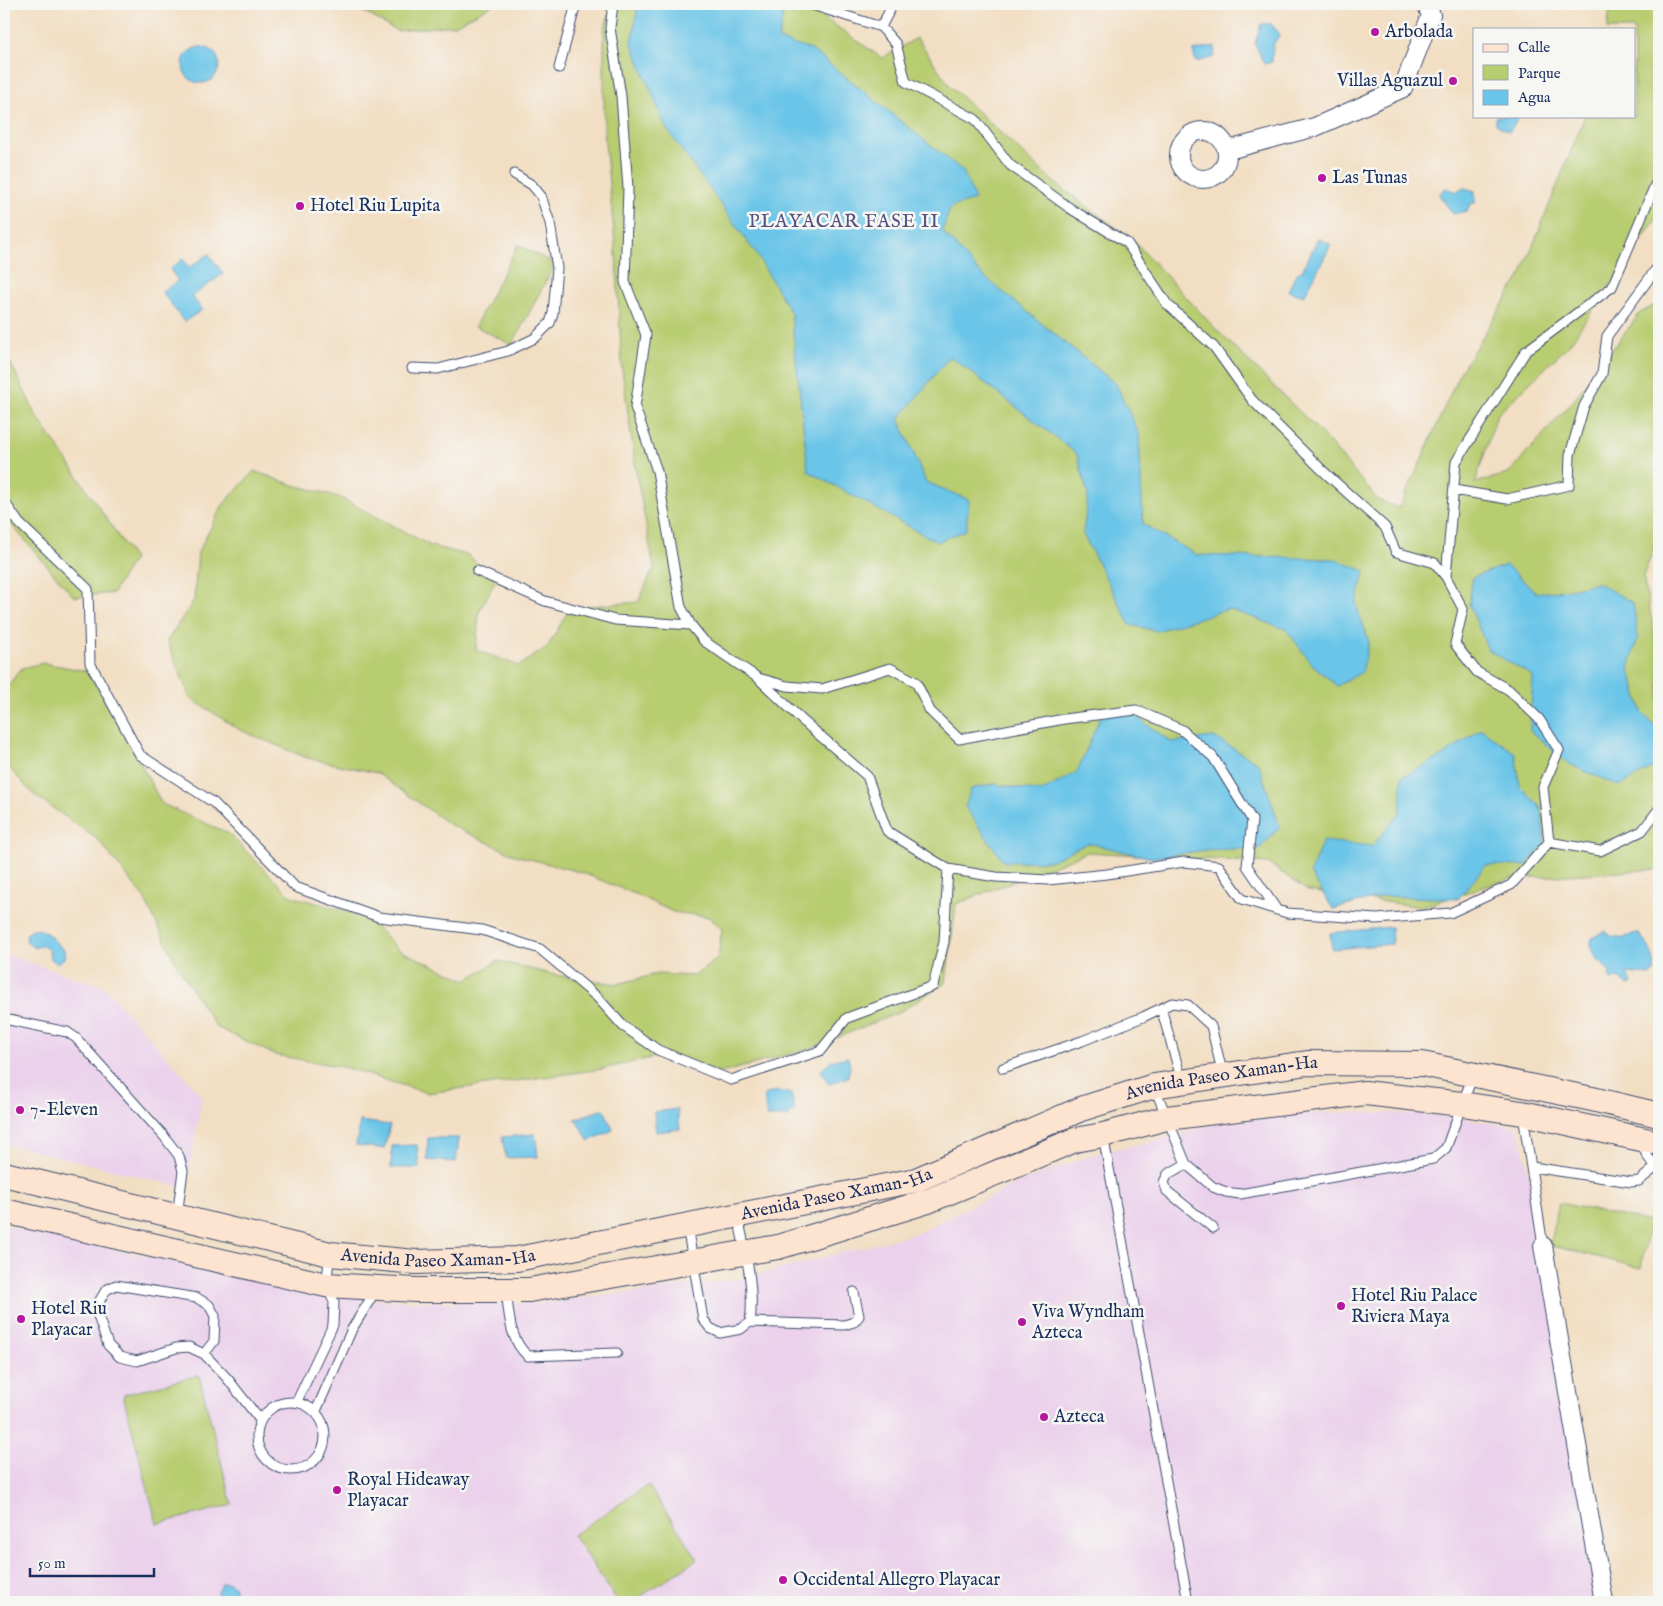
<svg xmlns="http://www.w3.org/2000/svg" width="1663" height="1606" viewBox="0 0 1663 1606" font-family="'IM FELL English',serif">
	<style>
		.built { fill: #ebd1eb }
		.green { fill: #b8cc70; stroke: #6a7e67 }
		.water { fill: #6bc5e8; stroke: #437aa3 }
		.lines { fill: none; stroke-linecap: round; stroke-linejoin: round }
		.lane-casing { stroke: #3b496d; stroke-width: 11 }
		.street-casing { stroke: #3b496d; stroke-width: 20 }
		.secondary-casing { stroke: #3b496d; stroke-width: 26 }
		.lane { stroke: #fff; stroke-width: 9 }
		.street { stroke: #fff; stroke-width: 18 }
		.secondary { stroke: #fde4d1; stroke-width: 24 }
		.poi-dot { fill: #b5179e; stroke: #f6f6f2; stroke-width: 2 }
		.labels { text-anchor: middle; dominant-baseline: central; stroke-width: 5; stroke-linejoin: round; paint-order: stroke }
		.poi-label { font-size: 18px; fill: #1b2f5e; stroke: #f6f6f2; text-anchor: start }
		.street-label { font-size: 18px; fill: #1b2f5e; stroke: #f6f6f2 }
		.neighbourhood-label { font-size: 19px; letter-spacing: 1px; fill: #565383; stroke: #f6f6f2 }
	</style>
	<rect width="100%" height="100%" fill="#f6f6f2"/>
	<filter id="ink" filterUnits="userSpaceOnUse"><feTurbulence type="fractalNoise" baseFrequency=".02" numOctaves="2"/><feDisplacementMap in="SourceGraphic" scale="10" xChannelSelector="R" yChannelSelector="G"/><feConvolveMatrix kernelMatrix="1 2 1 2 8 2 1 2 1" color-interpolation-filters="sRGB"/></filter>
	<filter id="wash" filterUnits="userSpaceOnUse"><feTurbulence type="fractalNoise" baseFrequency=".0096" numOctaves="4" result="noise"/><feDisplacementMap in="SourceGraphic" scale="20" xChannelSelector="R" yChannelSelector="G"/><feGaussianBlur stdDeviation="1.12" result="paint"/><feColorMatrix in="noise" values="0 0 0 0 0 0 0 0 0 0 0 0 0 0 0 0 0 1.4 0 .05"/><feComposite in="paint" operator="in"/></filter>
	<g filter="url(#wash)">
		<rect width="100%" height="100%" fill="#f2dec2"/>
		<path class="built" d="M4,954L104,987L202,1096L186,1188L4,1143Z
			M1355,1112L1438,1115L1519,1127L1582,1460L1605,1602H4V1225L320,1294L378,1300L535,1304L742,1279L917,1233L1022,1181L1104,1151L1145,1144L1218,1123L1279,1115Z"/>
		<path class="green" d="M350,4H494L455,25L397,31Z
			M613,4H833L823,17L882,58L917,38L950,86L1055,183L1134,241L1211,324L1321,433L1378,500L1399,508L1417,470L1459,374L1521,275L1585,116H1634V29H1607L1610,10L1608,4H1659V215L1568,346L1497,415L1475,483L1508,474L1574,400L1640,313L1659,303V535L1643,576L1659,658V869L1509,879L1421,907L1308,891L1268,863L1088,852L956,904L946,982L898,1013L809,1049L721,1073L664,1055L603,1069L428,1093L343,1067L275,1055L216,1027L177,965L143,896L98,840L33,794L4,762V690L22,668L43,663L87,671L116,718L162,804L228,833L291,896L367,917L399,950L466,980L498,961L555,975L617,984L657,974L694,976L718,958L722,929L709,917L673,912L635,894L583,873L515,855L450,825L377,773L307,758L240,730L190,698L167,641L194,600L198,552L222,506L254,471L290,484L339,497L431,546L468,555L496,580L479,612L476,650L519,666L548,646L567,613L589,606L638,602L654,568L636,472L622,369L616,254L604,132V29Z
			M518,245L555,264L512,345L475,326Z
			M4,349L36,415L134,559L113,593L74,597L4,516Z
			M1559,1203L1650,1222L1641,1268L1549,1245Z
			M199,1375L232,1505L157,1524L123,1395Z
			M648,1485L698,1559L632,1602H618L573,1535Z"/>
		<path class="water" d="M638,4H778L783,16L778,40L812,50L963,171L975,200L951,207L942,231L982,275L1116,384L1139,434L1143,524L1197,555L1334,559L1365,571L1356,605L1369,642L1362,672L1337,686L1312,664L1286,629L1228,609L1157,631L1130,625L1083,534L1088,495L1077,454L950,356L899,419L926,482L969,500L966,530L937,542L808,471L791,313L757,255L666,128L632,44Z
			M1261,24H1271L1280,34L1273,45L1272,62L1264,64L1255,44Z
			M1215,46L1214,57L1196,62L1193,51Z
			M183 65a18 18 0 1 1 36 0a18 18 0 1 1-36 0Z
			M1496,116H1517L1518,119L1509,132L1496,124Z
			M1445,188L1457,192L1464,188L1475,191V203L1470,204L1467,211L1453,214L1439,195Z
			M1318,238L1331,245L1304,296L1288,291L1296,274L1302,271Z
			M209,254L223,274L192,296L202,310L184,322L162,292L178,281L170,269L183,259L189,268Z
			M1506,565L1537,593L1565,590L1598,583L1633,603L1638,637L1629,668L1642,712L1659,731V764L1619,786L1569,764L1530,731L1533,676L1488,650L1469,604L1473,577Z
			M1125,709L1171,742L1214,737L1258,763L1280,827L1260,848L1205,850L1151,858L1088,843L1050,861L1004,862L965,807L971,789L994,784L1041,792L1077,772L1102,713Z
			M1481,729L1515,753L1520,786L1541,807L1545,844L1525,866L1486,865L1458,899L1385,896L1333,909L1310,873L1323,841L1372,846L1400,813L1402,777L1441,757Z
			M1391,927L1392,944L1332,949L1330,933Z
			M32,929C48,928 53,941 65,951L64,958L57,963L50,958L49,951L43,945L34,948L27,942L26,935Z
			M1605,931L1613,937H1619L1622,939L1632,934L1638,933C1649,945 1656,957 1654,973L1650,975L1626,973L1632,982L1631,984L1628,985L1620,979L1614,978L1612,981L1609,977L1610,972C1600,961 1587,954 1592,938Z
			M848,1057L850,1066L848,1077L829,1084L821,1071L830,1061Z
			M777,1091L791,1094L795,1109L788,1117H767L764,1095Z
			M604,1109L613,1130L589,1141L575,1119Z
			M677,1109L680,1129L656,1132L654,1112Z
			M360,1121L390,1125L384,1149L356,1145Z
			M535,1134L538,1157L506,1158L502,1137Z
			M428,1138H459L456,1162L427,1160Z
			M417,1145L419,1168H391L392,1146Z
			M222,1583H229L234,1586L238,1602H219L217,1592Z"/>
	</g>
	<g filter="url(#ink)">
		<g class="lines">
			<defs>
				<path id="lane" d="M613,4L610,28L621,96L628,188L625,282L646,335L635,407L657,471L681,607L691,625L704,641L758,678L787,686L822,689L890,668L916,682L930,711L959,739L1064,719L1136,710L1182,730L1213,757L1252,820L1247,866L1277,910
					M881,27L893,4
					M559,68L576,4
					M412,368L438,369L508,351L535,338L550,323L553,313L557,268L550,223L541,196L532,185L514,174
					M1454,490L1507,499L1569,485L1570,455L1584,406L1602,374L1607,336L1659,265
					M4,501L19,523L88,589L90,663L140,755L214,803L295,887L379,917L482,930L540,949L597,997L623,1026L658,1050L731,1080L820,1051L847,1018L933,986L944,942L948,869L996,877L1048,880L1107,874L1184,862L1219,866L1242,899L1287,913L1377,919L1450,913L1511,885L1549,842L1543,787L1559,750L1539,719L1509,690L1477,672L1455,644L1463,609L1446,577L1435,563L1396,552L1385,527L1322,470L1252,400L1214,347L1167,304L1127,243L1071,209L1010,165L975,119L906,82L896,44L881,27L809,4
					M477,571L545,601L615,620L691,625
					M1446,577L1456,462L1526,351L1612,287L1655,185L1659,181
					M760,680L803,721L867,776L887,831L948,869
					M1549,842L1600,851L1642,831L1659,809
					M1161,1008L1182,1081
					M4,1019L67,1032L76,1038L163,1135L179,1156L183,1171L177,1216
					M1003,1068L1082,1041L1143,1017L1172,1003L1188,1005L1211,1026L1223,1075
					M1154,1086L1186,1164L1213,1187L1226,1192L1240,1194L1433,1159L1446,1148L1473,1075
					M1523,1115L1543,1246
					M1103,1135L1188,1602
					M1641,1142L1647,1156L1659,1170
					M1186,1164L1168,1174L1164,1182L1167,1191L1213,1228
					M1532,1167L1631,1182L1639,1181L1656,1167
					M687,1226L703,1319L710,1328L720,1333L741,1329L750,1322C755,1287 745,1251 738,1217
					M506,1290C509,1313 509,1340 528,1356L617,1353
					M750,1322L844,1325L854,1322L859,1316L854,1292
					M204,1354L214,1341L215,1316L209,1305L197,1298L116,1285L106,1290L100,1300L98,1316L108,1345L120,1357L137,1361L176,1348L189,1347L204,1354L227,1378L260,1420
					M297,1401L333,1325L334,1302L326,1285L330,1254
					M257 1436a34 34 0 1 1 68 0a34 34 0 1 1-68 0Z
					M316,1411L352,1329L376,1290"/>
				<path id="street" d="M1179 155a24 24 0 1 1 48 0a24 24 0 1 1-48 0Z
					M1228,150L1315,127L1403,88L1431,15L1426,4
					M1543,1246L1604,1602"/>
				<g id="secondary">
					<path id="s1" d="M4,1174L330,1254L416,1262L517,1259L916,1180L1081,1109L1154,1086L1307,1063L1422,1064L1592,1099L1659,1115"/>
					<path d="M4,1211L326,1285L416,1290H529L778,1247L928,1201L1075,1140L1103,1135L1167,1118L1365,1093L1462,1104L1522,1113L1659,1143"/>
				</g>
			</defs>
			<use href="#lane" class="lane-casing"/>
			<use href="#street" class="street-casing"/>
			<use href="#secondary" class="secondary-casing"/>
			<use href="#lane" class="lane"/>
			<use href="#street" class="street"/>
			<use href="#secondary" class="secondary"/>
		</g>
	</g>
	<g class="poi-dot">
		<circle cx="1375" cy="32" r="5"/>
		<circle cx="1453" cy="81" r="5"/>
		<circle cx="1322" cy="178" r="5"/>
		<circle cx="300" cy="206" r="5"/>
		<circle cx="20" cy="1110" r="5"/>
		<circle cx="1341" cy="1306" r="5"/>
		<circle cx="21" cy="1319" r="5"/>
		<circle cx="1022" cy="1322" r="5"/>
		<circle cx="1044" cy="1417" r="5"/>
		<circle cx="337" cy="1490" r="5"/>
		<circle cx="783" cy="1580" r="5"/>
	</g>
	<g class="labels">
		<g class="poi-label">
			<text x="1385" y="32">Arbolada</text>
			<text x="1443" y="81" text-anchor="end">Villas Aguazul</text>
			<text x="1332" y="178">Las Tunas</text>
			<text x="310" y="206">Hotel Riu Lupita</text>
			<text x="30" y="1110">7-Eleven</text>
			<text x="1351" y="1296">Hotel Riu Palace<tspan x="1351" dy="21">Riviera Maya</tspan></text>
			<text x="31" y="1309">Hotel Riu<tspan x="31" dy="21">Playacar</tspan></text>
			<text x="1032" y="1312">Viva Wyndham<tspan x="1032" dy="21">Azteca</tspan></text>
			<text x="1054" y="1417">Azteca</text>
			<text x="347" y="1480">Royal Hideaway<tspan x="347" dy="21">Playacar</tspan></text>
			<text x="793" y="1580">Occidental Allegro Playacar</text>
		</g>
		<g class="street-label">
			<text stroke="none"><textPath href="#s1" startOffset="1254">Avenida Paseo Xaman-Ha</textPath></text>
			<text stroke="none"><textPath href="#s1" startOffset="849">Avenida Paseo Xaman-Ha</textPath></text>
			<text stroke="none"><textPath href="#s1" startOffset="444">Avenida Paseo Xaman-Ha</textPath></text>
		</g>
		<g class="neighbourhood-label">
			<text x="844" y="222">PLAYACAR FASE II</text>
		</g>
	</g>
	<rect width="1663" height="1606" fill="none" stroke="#f6f6f2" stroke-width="20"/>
	<rect x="1473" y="28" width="162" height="90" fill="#f6f6f2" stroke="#9ea6b7"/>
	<rect x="1483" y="44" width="25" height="8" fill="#fde4d1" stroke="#9ea6b7"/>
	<text x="1518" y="52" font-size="15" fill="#1b2f5e">Calle</text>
	<rect x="1483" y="65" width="25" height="15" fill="#b8cc70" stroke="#9ea6b7"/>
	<text x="1518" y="78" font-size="15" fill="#1b2f5e">Parque</text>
	<rect x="1483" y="90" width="25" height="15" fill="#6bc5e8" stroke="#9ea6b7"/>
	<text x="1518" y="102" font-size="15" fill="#1b2f5e">Agua</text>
	<path d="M30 1568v8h124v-8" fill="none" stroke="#1b2f5e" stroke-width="2.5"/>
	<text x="38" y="1568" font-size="15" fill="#1b2f5e" stroke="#f6f6f2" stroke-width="4" paint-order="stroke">50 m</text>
</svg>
